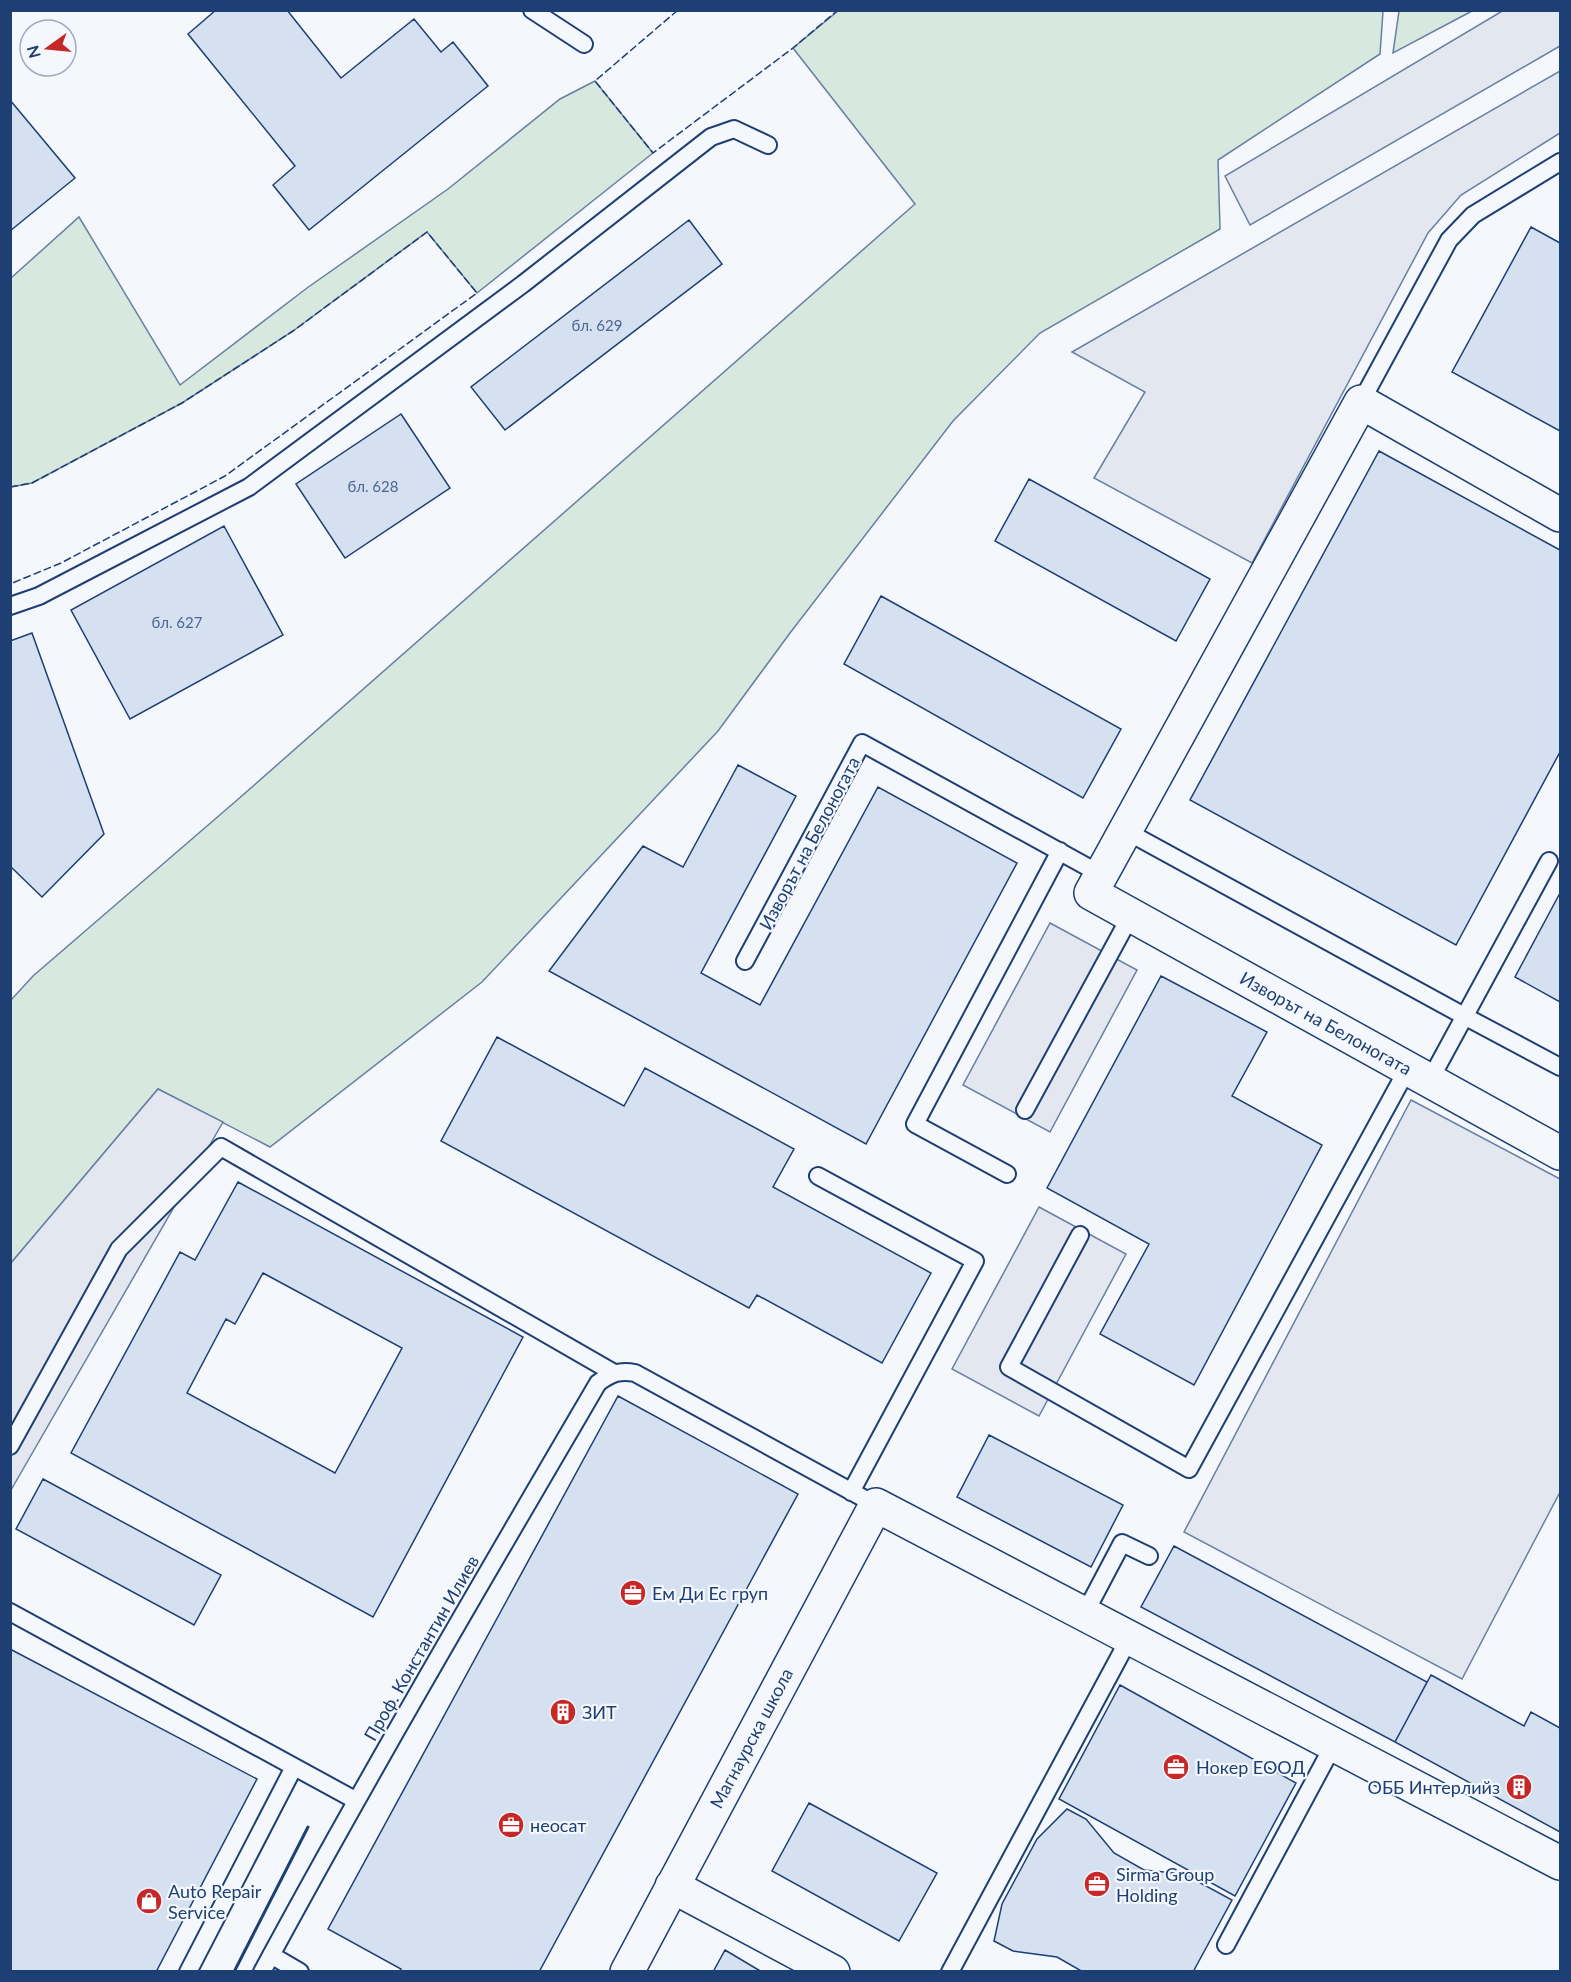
<svg xmlns="http://www.w3.org/2000/svg" width="1571" height="1982" viewBox="0 0 1571 1982" font-family="Lato,sans-serif">
	<style>
		.green { fill: #d7e8df; stroke: #687fa3; stroke-width: 1.5 }
		.parking { fill: #e3e8f0; stroke: #687fa3; stroke-width: 1.5 }
		.building { fill: #d5e0f0; stroke: #1d3f73; stroke-width: 1.5; fill-rule: evenodd }
		.lines { fill: none; stroke-linecap: round; stroke-linejoin: round }
		.service-casing { stroke: #1d3f73; stroke-width: 20 }
		.minor-casing { stroke: #1d3f73; stroke-width: 36 }
		.service { stroke: #f4f7fb; stroke-width: 16 }
		.minor { stroke: #f4f7fb; stroke-width: 33 }
		.fence { stroke: #1d3f73; stroke-width: 1.5; stroke-dasharray: 8 3; stroke-linecap: butt }
		.wall { stroke: #1d3f73; stroke-width: 3 }
		.labels { text-anchor: middle; dominant-baseline: central; stroke-width: 4.5; stroke-linejoin: round; paint-order: stroke }
		.number-label { font-size: 15px; fill: #4b6792 }
		.street-label { font-size: 18px; fill: #1d3f73; stroke: #f4f7fb }
		.poi-label { font-size: 18px; fill: #1d3f73; stroke: #f4f7fb; text-anchor: start }
	</style>
	<rect width="100%" height="100%" fill="#f4f7fb"/>
	<path class="green" d="M838,11H1383L1380,54L1218,160L1220,229L1040,333L953,421L790,633L718,731L482,982L270,1147L158,1089L11,1263V1000L33,976L236,801L915,204L793,48Z
		M1399,11V10L1472,11L1393,53Z
		M595,81L653,153L477,293L427,232L293,331L182,403L32,483L11,487V278L79,217L180,385L307,288L448,189L560,99Z"/>
	<path class="parking" d="M1504,10L1560,11V46L1250,225L1225,176Z
		M1560,71V133L1461,195L1428,233L1252,563L1094,478L1145,392L1072,352Z
		M1050,923L1137,970L1050,1132L963,1085Z
		M158,1089L223,1122L11,1490V1263Z
		M1411,1100L1560,1179V1492L1462,1679L1184,1532Z
		M1039,1207L1126,1254L1039,1416L952,1369Z"/>
	<path class="building" d="M216,10H287L341,78L414,19L441,52L453,42L488,86L309,230L273,185L295,166L188,34Z
		M10,100L75,178L10,231Z
		M689,220L722,264L505,430L471,387Z
		M1531,227L1560,243V431L1452,372Z
		M401,414L450,488L345,558L296,484Z
		M1379,451L1560,550V752L1456,945L1190,800Z
		M1029,479L1210,579L1176,641L995,541Z
		M224,526L283,635L130,719L71,610Z
		M881,596L1121,729L1083,798L844,664Z
		M32,633L104,834L42,897L10,866V641Z
		M738,765L796,796L701,973L760,1005L878,787L1017,863L866,1144L549,971L643,846L683,867Z
		M1560,893V1002L1515,977Z
		M1161,976L1267,1032L1232,1096L1322,1145L1194,1385L1100,1334L1149,1244L1047,1188Z
		M497,1037L624,1106L645,1068L794,1149L773,1187L931,1273L882,1363L757,1295L749,1308L441,1141Z
		M238,1182L523,1337L373,1617L71,1453L180,1252L195,1260ZM263,1273L402,1348L335,1473L187,1393L226,1319L235,1324Z
		M618,1396L798,1494L539,1972H399L401,1969L328,1929Z
		M989,1435L1123,1505L1091,1567L957,1497Z
		M43,1479L221,1575L194,1625L16,1529Z
		M1174,1546L1427,1682L1395,1742L1141,1607Z
		M10,1649L257,1779L156,1972H10Z
		M1431,1675L1524,1726L1531,1712L1560,1728V1832L1395,1742Z
		M1120,1685L1296,1783L1235,1896L1059,1799Z
		M809,1803L937,1873L899,1941L772,1871Z
		M1067,1809L1086,1819L1114,1853L1144,1870L1184,1874L1232,1900L1193,1972H1083L1057,1957L1013,1951L994,1941L1002,1904L1037,1839Z
		M725,1950L762,1972H713Z"/>
	<g class="lines">
		<defs>
			<path id="service" d="M532,10L584,44
				M1361,402L1449,240L1473,215L1560,162
				M10,606L39,596L249,487L523,284L711,137L734,129L768,145
				M1126,831L1466,1017L1560,1067
				M745,961L862,743L1102,875
				M1430,1080L1549,861
				M1025,1110L1131,915
				M1007,1174L915,1124L1060,851
				M818,1176L975,1261L851,1492
				M1080,1235L1009,1367L1189,1469L1408,1068
				M10,1446L119,1249L221,1147L614,1373
				M10,1612L355,1800
				M1085,1613L1122,1543L1149,1556
				M1226,1945L1334,1744
				M271,1955L300,1972
				M188,1972L294,1767
				M262,1972C370,1772 484,1578 598,1383C611,1373 620,1370 635,1373L876,1505
				M950,1972L1130,1637"/>
			<path id="minor" d="M1560,515L1361,402L1091,893L1560,1153
				M672,1886L833,1972
				M627,1972L876,1505L1560,1863"/>
		</defs>
		<use href="#service" class="service-casing"/>
		<use href="#minor" class="minor-casing"/>
		<use href="#service" class="service"/>
		<use href="#minor" class="minor"/>
		<path class="fence" d="M678,10L595,81L653,153L793,48L838,10
			M10,487L32,483L182,403L293,331L427,232L477,293L225,476L61,563L10,584"/>
		<path class="wall" d="M234,1972L308,1827"/>
	</g>
	<defs>
		<symbol id="office-disc" viewBox="-11 -11 22 22"><circle r="9.5" fill="#c62828" stroke="#f4f7fb"/><path d="M-6-3h4V-5.5h4V-3h4V5H-6ZM-1-4.5V-3h2v-1.5ZM-6 0V1H6V0Z" fill="#fff"/></symbol>
		<symbol id="building-disc" viewBox="-11 -11 22 22"><circle r="9.5" fill="#c62828" stroke="#f4f7fb"/><path d="M-4-6H4V6H1V3H-1V6H-4ZM-2.5-4.3h1.7v1.8h-1.7ZM.8-4.3h1.7v1.8H.8ZM-2.5-1h1.7V.8h-1.7ZM.8-1h1.7V.8H.8Z" fill="#fff"/></symbol>
		<symbol id="shop-disc" viewBox="-11 -11 22 22"><circle r="9.5" fill="#c62828" stroke="#f4f7fb"/><path d="M-5-2.5h2.3a2.7 3.5 0 0 1 5.4 0H5L5.5 6h-11ZM-1.5-2.5h3a1.5 2.3 0 0 0-3 0Z" fill="#fff"/></symbol>
	</defs>
	<g fill-rule="evenodd">
		<use href="#office-disc" x="618" y="1578" width="30" height="30"/>
		<use href="#building-disc" x="548" y="1697" width="30" height="30"/>
		<use href="#office-disc" x="1161" y="1752" width="30" height="30"/>
		<use href="#building-disc" x="1504" y="1772" width="30" height="30"/>
		<use href="#office-disc" x="496" y="1810" width="30" height="30"/>
		<use href="#office-disc" x="1082" y="1869" width="30" height="30"/>
		<use href="#shop-disc" x="134" y="1886" width="30" height="30"/>
	</g>
	<g class="labels">
		<g class="number-label">
			<text x="597" y="325">бл. 629</text>
			<text x="373" y="486">бл. 628</text>
			<text x="177" y="622">бл. 627</text>
		</g>
		<g class="street-label">
			<text transform="translate(809 843) rotate(-62)">Изворът на Белоногата</text>
			<text transform="translate(1326 1023) rotate(29)">Изворът на Белоногата</text>
			<text transform="translate(421 1648) rotate(-60)">Проф. Константин Илиев</text>
			<text transform="translate(751 1738) rotate(-62)">Магнаурска школа</text>
		</g>
		<g class="poi-label">
			<text x="652" y="1593">Ем Ди Ес груп</text>
			<text x="582" y="1712">ЗИТ</text>
			<text x="1196" y="1767">Нокер ЕООД</text>
			<text x="1500" y="1787" text-anchor="end">ОББ Интерлийз</text>
			<text x="530" y="1825">неосат</text>
			<text x="1116" y="1874">Sirma Group<tspan x="1116" dy="21">Holding</tspan></text>
			<text x="168" y="1891">Auto Repair<tspan x="168" dy="21">Service</tspan></text>
		</g>
	</g>
	<rect width="1571" height="1982" fill="none" stroke="#1d3f73" stroke-width="24"/>
	<g transform="translate(48 48) rotate(255)"><circle r="28" fill="#f4f7fb" stroke="#9eadc5" stroke-width="1.5"/>
	<path d="M0-4.5L10 22L0 15L-10 22Z" fill="#c62828"/>
	<text y="-9" font-size="16" font-weight="bold" text-anchor="middle" fill="#1d3f73">N</text>
	</g>
</svg>
